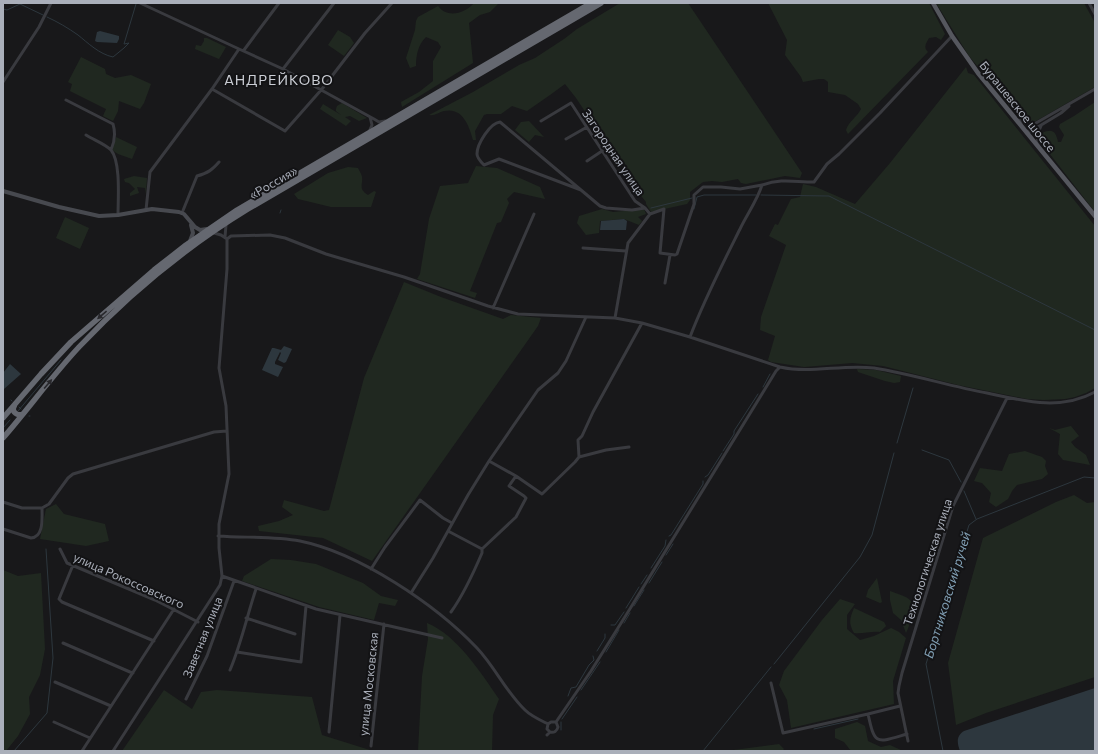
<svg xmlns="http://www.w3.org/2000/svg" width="1098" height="754" viewBox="0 0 1098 754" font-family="Commissioner,sans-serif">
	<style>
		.green { fill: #202820 }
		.water { fill: #2d373e }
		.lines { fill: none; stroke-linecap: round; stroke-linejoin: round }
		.stream { stroke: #2d373e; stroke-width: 1 }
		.street { stroke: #393a3f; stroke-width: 3 }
		.secondary { stroke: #47494f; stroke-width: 4 }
		.primary { stroke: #55575e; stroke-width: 4.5 }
		.highway { stroke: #656870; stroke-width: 5.5 }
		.oneway { fill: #28282c }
		.labels { text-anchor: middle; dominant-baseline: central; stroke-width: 4; stroke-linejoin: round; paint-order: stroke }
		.street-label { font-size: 12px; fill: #aaafba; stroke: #131315 }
		.water-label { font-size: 13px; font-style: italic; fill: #819fb4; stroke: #131315 }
		.quarter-label { font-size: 14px; letter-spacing: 1px; fill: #cbced5; stroke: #131315 }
	</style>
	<rect width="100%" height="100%" fill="#18181a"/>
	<path class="green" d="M474,3H499L490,12L480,15L469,23L473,63L402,107L401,102L419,92L433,81V61L441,47L438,42L426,37C418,45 416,55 416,66L410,68L406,58L415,30L416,21L418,17L438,6C448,19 465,13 474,3Z
		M620,3H688L802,173L800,178L785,176L746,184L741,183L738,179L722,182L712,181L703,182L690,192V200L687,204L651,212L646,204V202L642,197L576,98L565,84L550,95L527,111L512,106L501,114H487L484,115L475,131L476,140H473C469,126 463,107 444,111C439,112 435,116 429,115L473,92L519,65L535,58L564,39L577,29Z
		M768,3H929L945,34L941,40L936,37L929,38C926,44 923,47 928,52L848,134L846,130C849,121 857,117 861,109L858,104L845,95L828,92V82L824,79H819L803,82L801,77L785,55L787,40Z
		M936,3H1084L1095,23V87L1036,121L1030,122L1021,120L969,56Z
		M338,30L350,37L354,43L344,56L328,45Z
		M204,38H207L226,47L219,59L195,49L196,45L201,46L204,41Z
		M81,57L105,69L106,74L115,78L131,75L151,84L144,103L140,109L119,101L118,111L113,121L103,116L106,109L70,91L72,84L68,82Z
		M966,67L968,73L974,75L1095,226V388L1086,393L1075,397L1065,399L1044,400L1027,399L958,385L883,366L852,363L804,367L771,362L768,360L775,336L760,330L761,317L786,245L769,236L775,224L778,225L791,199L800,197L803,184L816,187L855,204L890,163Z
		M1095,102V212L1046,149L1042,141V133C1052,128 1056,131 1058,142H1061L1064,135L1059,127L1060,124L1074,116Z
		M342,103L367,118L359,121L350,116L345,117L351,121L346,126L320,109L323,104L341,115L336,111V109L337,106Z
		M529,121L544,137L535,135L529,142L515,130L521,122Z
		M116,137L137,147L132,159L118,154L112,150Z
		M476,166L497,168L540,187L545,199L514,192L507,199L509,203L501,222L497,223L470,291L477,293L475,298L417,279L420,274L429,219L440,186L468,183Z
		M348,167L358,168C359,170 362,175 362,177C363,185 358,189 368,195L374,191L376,192L371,207H331L298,199L294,194L328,173Z
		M134,176L147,178L146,194L145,188L137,187L139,193L130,196V193L135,189L129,183L125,182L124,179Z
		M602,209L613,212L644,209L646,214L638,217L642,221L639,225L624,219L600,221L599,233L586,235L577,223L579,216Z
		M65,217L89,228L80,249L56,238Z
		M404,282L441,297L503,319L511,315L541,318L538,326L519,353L372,561L323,538L259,531L258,526L279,521L293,515L282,507L284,500L324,511L329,510L364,378Z
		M857,369L876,370L901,376L900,382L894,383L885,381L858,372Z
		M1071,426L1079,436L1071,442L1075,447L1086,455L1090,465L1063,460L1058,454L1060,434L1049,428L1055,430Z
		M1025,451L1042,457L1046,461L1045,466L1048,474L1042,479L1017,485L1012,491L1008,499L996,507L989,502L991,493L982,483L974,481L980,468L1002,471L1009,454Z
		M1074,495L1087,503L1095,502V677L986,713L956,725L948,663L983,538L1056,502Z
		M56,504L64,514L105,524L109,541L86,546L40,539L46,509Z
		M271,559L291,560L316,564L363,583L381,596L398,600L395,606L379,603L374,620L319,607L242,581L244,576Z
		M3,570L18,576L41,573L45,649L40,675L29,697L30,714L18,736L6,751H3Z
		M877,578L882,602L880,603L866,597L868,590Z
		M890,591C903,596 918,598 912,615C910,622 909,627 906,633L901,620L893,613L890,600Z
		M840,599L855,604L847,615V629L860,640L874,636L891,628L899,632L906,638L893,681L894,704L791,728L787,700L779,685L784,671L822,620Z
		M854,608L884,622L886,626L880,632C871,631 863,634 854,633C848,623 850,618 854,608Z
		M427,623C457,635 481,673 499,699L493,715L492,751H418L422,676L428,639Z
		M164,690L192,709L201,692L217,690L312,697L322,735L373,751H122Z
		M857,722L865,726L868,741L881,747L890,745L903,751H851L844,742L835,738V729Z
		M779,744L784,749L782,751H726Z"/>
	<path class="water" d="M100,31L119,36V39L117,43L97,42L95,41L97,32Z
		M624,219L627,221L626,230H600L601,221Z
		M284,346L292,349L286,362L284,363L278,360L281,353L280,352L275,362V364L283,367L278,377L262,370L272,348H274L281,350Z
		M10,364L21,374L4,389L3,388V373Z
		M1095,688V751H960C957,743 956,736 964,731Z"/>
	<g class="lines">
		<path class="stream" d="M3,9L7,10L20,4L43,15
			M47,17C58,22 68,28 78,35C88,43 99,54 113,57L124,48L129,43L124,44L136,4
			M761,195L829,196L1095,330
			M651,208L692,198
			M694,209L697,197L704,195H756
			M280,213L281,210
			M763,387L770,374
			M11,400L12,401
			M19,407L21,409
			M18,411L61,360
			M29,416H30
			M3,428L10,420
			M897,443L913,388
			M922,450L949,460L961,482
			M723,451L734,434V431L758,394
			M705,477L708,475L722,453
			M964,491L976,519
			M669,536L671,535L703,484V481
			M666,555L673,544
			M651,568L665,546L666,540
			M649,583L662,562
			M641,584L647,575
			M634,606L644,590
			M626,608L639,587
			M624,623L630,613
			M611,625H615L624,612
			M597,651L605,638V634
			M606,652L619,630
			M774,664L860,557L872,535L894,453
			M581,690L600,662
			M568,696L571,688L576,687L589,665L594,660L593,656
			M562,719L577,697
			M814,729L858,719
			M561,730V722
			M14,751L47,713L53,658L46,549
			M703,751L771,667
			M943,751L926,664L969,525L977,519L1084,477L1095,478"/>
		<path class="street" d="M140,3L239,49
			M1089,3L1095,14
			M244,50L279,3
			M283,69L334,3
			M3,82L39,27L51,3
			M212,89L285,131L322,89L365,33L392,3
			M66,100L113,124C116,134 115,141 111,150
			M1018,120L1025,123L1034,124
			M541,121L571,103L635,201L645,208L650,214L628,243L615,318
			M369,132L372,125L370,117
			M1028,133L1030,127L1036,123L1095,89
			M1028,133L1061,113L1069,106
			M86,135C94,140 105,144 111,150C121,162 118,200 118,215
			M566,139L587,127
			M1038,145L1037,135L1041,126
			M587,161L602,151
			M581,190L500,122C490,123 477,144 477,154C477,158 481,162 484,165L499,159L581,190L600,206L606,208L632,210L645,208
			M146,210L150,172L212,89L239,49L283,69L374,119L379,122L385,121
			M182,213L197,176C208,173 212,170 219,162
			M650,214L664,209L660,253L675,255L677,254L694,204V195L703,187H721L740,189L762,185
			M225,237L226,225
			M227,239L231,236L270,235L285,238L326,254L404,277L488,306L518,314L615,318L642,323L690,337L780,367C811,374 842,364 874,368C912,374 949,386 987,393C1024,401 1060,411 1095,392
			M583,248L626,251
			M665,283L670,255
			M493,308L534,214
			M690,337C704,300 722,265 740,229C747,214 757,201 762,185C782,178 794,182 814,182L827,164L839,154L880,113L952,36
			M579,457L606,450L629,447
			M489,461L538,390L558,373L566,361L586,317
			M3,502L22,508H42L49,504L68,478L73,474L214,432L227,431
			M3,529L31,538C44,537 42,518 42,508
			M448,531L482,549
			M218,536C245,538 273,536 300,541C359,553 435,604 477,648C495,667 506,692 525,710C531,716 540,720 548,724
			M60,549L67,563L155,600L198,622
			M73,565L59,599L62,602L154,641
			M371,569L385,547L420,500L443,518L452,523
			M222,576L316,609L442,638
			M411,593L433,558L468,495L489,461L516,476L542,494L575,462L579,457L578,440L582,436L593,412L642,323
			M451,612C464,594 473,574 482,553V549L516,517L525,500L526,498L524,496L509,486L516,476
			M246,618L295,634
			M63,643L130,672L133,673
			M237,652L301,662L306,606
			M230,670C241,644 247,616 256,589
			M55,682L111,706
			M771,683L783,733L868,714
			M186,699L207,656L234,581
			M900,706L868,714C875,746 876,743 907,734
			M54,722L90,738
			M556,722L591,671L628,612L776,371L780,367
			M329,732L340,615
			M547,735L550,732C554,733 557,731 558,727L556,722H551L548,724L547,729L550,732
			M908,741L898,693L899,686L902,673L953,506L1007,398
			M371,746L384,624
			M82,751L174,609
			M113,751L220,585L222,576L219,548V524L229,474L226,406L219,368L227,269V239L221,235L214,233"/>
		<path class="secondary" d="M3,191L59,207L99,216L118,215L152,209L179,212L184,214L195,227L200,230L207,229
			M190,241L193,233L191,225"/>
		<path class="primary" d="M933,3L952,36L978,73L1095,216"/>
		<path class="highway" d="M15,404L13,409C14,414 19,416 23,414
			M3,418L41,374L71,342L154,270L186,245L237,210L591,3
			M3,438C29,408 52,376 79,347C129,294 186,247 248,209L601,3"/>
	</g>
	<defs><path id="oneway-solid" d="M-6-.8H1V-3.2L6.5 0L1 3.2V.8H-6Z"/></defs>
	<g class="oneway">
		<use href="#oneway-solid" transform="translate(102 315) rotate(140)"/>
		<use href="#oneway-solid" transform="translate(48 384) rotate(-50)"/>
	</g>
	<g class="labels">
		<g class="street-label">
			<text transform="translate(1018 106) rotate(51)">Бурашевское шоссе</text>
			<text transform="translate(614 152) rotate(56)">Загородная улица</text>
			<text transform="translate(273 182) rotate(-30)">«Россия»</text>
			<text transform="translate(927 562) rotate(-72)">Технологическая улица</text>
			<text transform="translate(129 580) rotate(24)">улица Рокоссовского</text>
			<text transform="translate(202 637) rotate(-68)">Заветная улица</text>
			<text transform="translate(368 684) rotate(-84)">улица Московская</text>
		</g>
		<g class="water-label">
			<text transform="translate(947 595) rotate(-73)">Бортниковский ручей</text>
		</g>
		<g class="quarter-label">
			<text x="279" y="79">АНДРЕЙКОВО</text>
		</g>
	</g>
	<rect width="1098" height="754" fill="none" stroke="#aaafba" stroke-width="8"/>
</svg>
